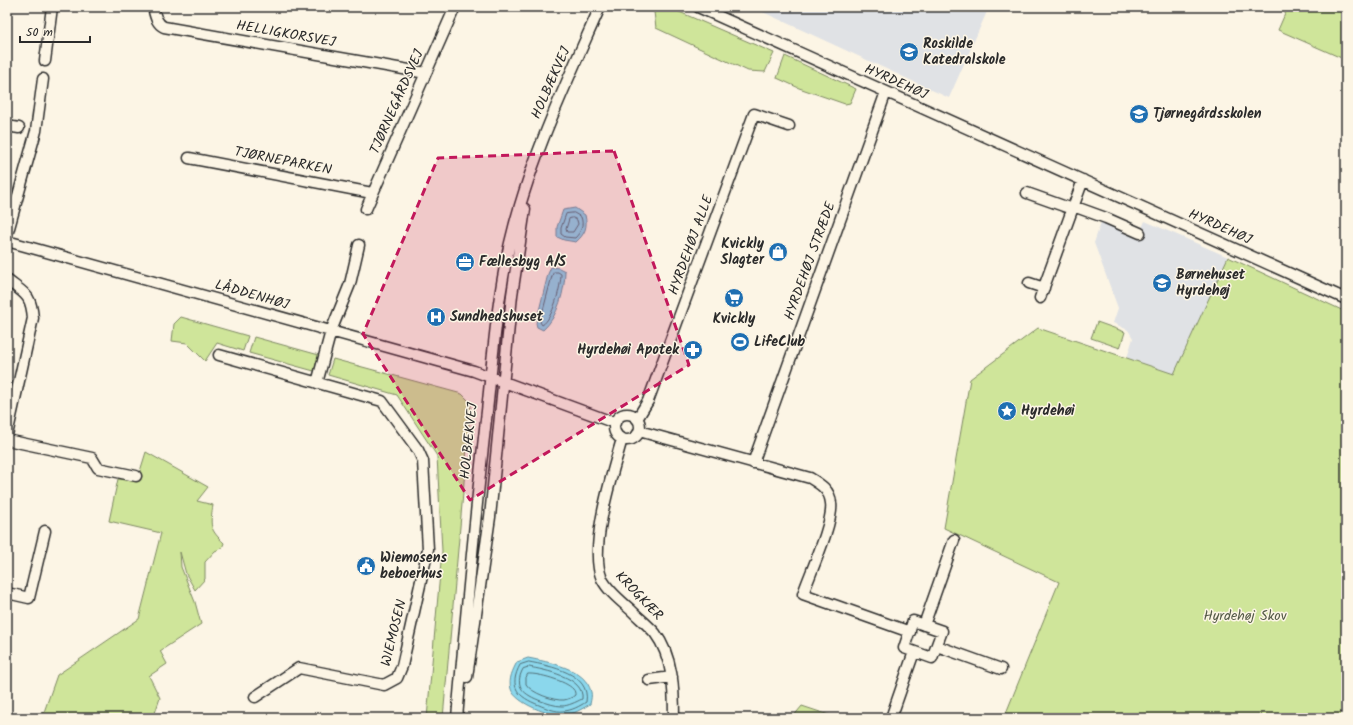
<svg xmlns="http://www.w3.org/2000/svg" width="1353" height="725" viewBox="0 0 1353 725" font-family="Kalam,sans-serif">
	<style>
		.built { fill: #e0e2e5 }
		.green { fill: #cfe59a; stroke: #7d8862 }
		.water { fill: #8bd7ec; stroke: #65929f }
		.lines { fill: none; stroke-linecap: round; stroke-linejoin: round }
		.shore { stroke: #517078; stroke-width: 1 }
		.minor-casing { stroke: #2b2b2b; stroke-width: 13 }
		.minor { stroke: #fcf5e5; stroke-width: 10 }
		.marked { fill: #c2185b; fill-opacity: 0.2; stroke: #c2185b; stroke-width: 3; stroke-dasharray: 8 5; stroke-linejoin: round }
		.labels { text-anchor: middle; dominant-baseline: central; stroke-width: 3; stroke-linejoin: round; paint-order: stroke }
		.street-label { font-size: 14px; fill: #2b2b2b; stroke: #fcf5e5 }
		.poi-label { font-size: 14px; font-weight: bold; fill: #2b2b2b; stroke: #fcf5e5; text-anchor: start }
		.park-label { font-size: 14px; fill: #545a47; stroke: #fcf5e5 }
	</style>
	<rect width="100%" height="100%" fill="#fcf5e5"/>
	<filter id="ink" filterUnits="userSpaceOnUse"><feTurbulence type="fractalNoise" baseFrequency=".025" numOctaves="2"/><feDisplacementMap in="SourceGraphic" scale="8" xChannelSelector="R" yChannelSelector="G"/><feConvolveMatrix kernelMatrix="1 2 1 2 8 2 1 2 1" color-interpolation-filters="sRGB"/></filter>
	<g filter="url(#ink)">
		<path class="built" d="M752,7H989L949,98Z
			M1145,221L1228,257L1174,374L1127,358L1133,338L1128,330L1113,323L1118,308L1094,243L1101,222L1138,237Z"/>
		<path class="green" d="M655,7H668L774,53L765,72L748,71L656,28L654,12Z
			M1288,7H1346V60L1278,30Z
			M785,56L856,89L850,103L845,104L799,88L777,78Z
			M1228,257L1346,312V718H1004L1059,582L944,528L970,379L1038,328L1174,374Z
			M181,317L248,336L243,351L217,343L205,361L187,343L172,341L174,324Z
			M1097,322L1125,332L1120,348L1091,338Z
			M254,337L319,355L314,371L249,353Z
			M333,359L462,394L471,403L443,718H427L442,551L437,456L397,395L328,375Z
			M146,452L208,487L197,501L213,505C210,525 209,529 224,543L222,548L215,551L205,562V579L195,590L186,574L180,552L181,567L195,602L201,624L160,651L167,664L149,676L160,698L154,716L156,718H34L44,712L57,675L139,619L161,533L109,521L118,479L137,481Z
			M802,706L838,718H792Z"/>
		<path class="water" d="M575,208L585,215C588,227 585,234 576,242L564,240L557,237V227L563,210Z
			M551,267L559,268L565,271C565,290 558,317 543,330L537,327L536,323L548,274Z
			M528,658C548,662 586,668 591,692C592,695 591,700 590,704C582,709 574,714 565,715C551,717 515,703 511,689C508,679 513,670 517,662Z"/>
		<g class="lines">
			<path class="shore" d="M574,213L581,217C584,225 581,232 575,238L565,237L561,234V228L566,214Z
				M573,218L577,220L578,224L573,232H567L566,229L569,219Z
				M554,272H558L561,274C561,286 553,319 542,325L540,322L552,276Z
				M529,662C550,666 591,673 586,702C580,706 571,711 563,711C556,712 546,708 539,705C518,697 508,687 520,665Z
				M529,667C544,670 585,677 582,699C576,702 568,706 562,706C555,706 547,703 541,701C525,695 513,687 523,669Z
				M528,674C538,673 566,681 573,689C575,691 575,693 575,695C572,698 568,699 564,700C554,701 531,693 526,684V678Z"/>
			<defs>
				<path id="minor" d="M153,7C155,15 156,23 164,27L426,73
					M698,7C914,105 1130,202 1346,299
					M45,61L52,7
					M7,126L19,128
					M189,158L372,193
					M1027,193L1072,209
					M1073,206L1106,218L1140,233
					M366,209L455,7
					M7,235L36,131L43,79
					M7,241L474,371L615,423
					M7,280C25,294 31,294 33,318L7,435
					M1029,283L1044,288
					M1040,298L1083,180
					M219,355L382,401L418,450L423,461L428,549L402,666L397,678L384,685L299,668L255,697
					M317,383L331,331L350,284L359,245
					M614 427a13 13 0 1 1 26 0a13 13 0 1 1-26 0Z
					M637,419L648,401L754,114L789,126
					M639,431L810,478C820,484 830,490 831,503C834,522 810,573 803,594L910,632
					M622,439C613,471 588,548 602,579C608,591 621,601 631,610C639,618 648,625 655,633C673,657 674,689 674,718
					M7,440L92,458L98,468L136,476
					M753,463L886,92
					M7,593L29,598L45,531
					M913,621L942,631L932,658L904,648Z
					M924,625L954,540
					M937,646L1001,669
					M467,677L490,517L512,295L525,209
					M649,680L672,677
					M457,718C466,615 475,513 487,411C493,355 497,298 510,243C529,161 566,84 600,7
					M891,718L914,652"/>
			</defs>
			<use href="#minor" class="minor-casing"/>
			<use href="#minor" class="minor"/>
		</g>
	</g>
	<path class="marked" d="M614,151L689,365L470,500L363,334L438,158Z"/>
	<defs>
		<symbol id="university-disc" viewBox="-11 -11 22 22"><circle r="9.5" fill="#1f6fb2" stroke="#fcf5e5"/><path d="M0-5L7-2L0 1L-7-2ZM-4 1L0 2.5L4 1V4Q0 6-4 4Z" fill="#fff"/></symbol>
		<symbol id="school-disc" viewBox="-11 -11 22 22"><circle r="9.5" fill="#1f6fb2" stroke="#fcf5e5"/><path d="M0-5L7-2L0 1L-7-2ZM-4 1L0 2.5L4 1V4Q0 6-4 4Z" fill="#fff"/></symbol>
		<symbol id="shop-disc" viewBox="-11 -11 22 22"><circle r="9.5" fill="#1f6fb2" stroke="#fcf5e5"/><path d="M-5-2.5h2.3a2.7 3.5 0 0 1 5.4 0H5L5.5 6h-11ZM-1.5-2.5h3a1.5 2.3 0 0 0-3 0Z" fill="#fff"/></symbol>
		<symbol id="office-disc" viewBox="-11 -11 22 22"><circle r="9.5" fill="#1f6fb2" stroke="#fcf5e5"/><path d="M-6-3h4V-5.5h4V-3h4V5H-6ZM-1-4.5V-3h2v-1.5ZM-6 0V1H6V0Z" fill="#fff"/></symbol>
		<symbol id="supermarket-disc" viewBox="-11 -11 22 22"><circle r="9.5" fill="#1f6fb2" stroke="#fcf5e5"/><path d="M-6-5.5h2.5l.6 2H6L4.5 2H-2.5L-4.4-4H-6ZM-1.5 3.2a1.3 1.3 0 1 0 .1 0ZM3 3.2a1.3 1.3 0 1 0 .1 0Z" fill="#fff"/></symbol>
		<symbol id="hospital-disc" viewBox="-11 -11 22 22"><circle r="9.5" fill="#1f6fb2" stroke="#fcf5e5"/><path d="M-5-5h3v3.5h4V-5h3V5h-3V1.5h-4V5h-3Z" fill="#fff"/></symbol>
		<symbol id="stadium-disc" viewBox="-11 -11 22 22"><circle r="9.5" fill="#1f6fb2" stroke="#fcf5e5"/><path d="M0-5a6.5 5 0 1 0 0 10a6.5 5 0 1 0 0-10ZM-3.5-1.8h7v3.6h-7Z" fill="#fff"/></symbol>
		<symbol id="pharmacy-disc" viewBox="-11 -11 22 22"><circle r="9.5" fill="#1f6fb2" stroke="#fcf5e5"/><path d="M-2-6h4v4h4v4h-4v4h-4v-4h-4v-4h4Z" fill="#fff"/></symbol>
		<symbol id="sight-disc" viewBox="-11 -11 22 22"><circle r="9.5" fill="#1f6fb2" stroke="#fcf5e5"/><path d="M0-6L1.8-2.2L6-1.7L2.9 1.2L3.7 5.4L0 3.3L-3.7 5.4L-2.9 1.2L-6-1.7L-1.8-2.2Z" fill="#fff"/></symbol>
		<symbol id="civic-disc" viewBox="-11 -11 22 22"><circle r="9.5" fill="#1f6fb2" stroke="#fcf5e5"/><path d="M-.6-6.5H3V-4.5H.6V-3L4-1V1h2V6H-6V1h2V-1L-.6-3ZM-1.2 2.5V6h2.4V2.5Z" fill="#fff"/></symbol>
	</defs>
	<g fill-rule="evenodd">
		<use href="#university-disc" x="898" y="41" width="22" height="22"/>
		<use href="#school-disc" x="1128" y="103" width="22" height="22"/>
		<use href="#shop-disc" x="767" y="241" width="22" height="22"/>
		<use href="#office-disc" x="454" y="251" width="22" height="22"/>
		<use href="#school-disc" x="1151" y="272" width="22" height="22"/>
		<use href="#supermarket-disc" x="723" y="287" width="22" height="22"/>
		<use href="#hospital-disc" x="425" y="306" width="22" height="22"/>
		<use href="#stadium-disc" x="729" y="331" width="22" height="22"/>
		<use href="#pharmacy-disc" x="682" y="339" width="22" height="22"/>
		<use href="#sight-disc" x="996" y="400" width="22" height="22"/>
		<use href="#civic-disc" x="355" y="555" width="22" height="22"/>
	</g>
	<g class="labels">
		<g class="street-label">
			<text transform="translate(286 34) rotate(10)">HELLIGKORSVEJ</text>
			<text transform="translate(896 82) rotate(24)">HYRDEHØJ</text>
			<text transform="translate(551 83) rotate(-66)">HOLBÆKVEJ</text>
			<text transform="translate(397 102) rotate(-66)">TJØRNEGÅRDSVEJ</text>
			<text transform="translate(283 161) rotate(11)">TJØRNEPARKEN</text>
			<text transform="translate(1220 227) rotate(24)">HYRDEHØJ</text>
			<text transform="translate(691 245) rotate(-70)">HYRDEHØJ ALLE</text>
			<text transform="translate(810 261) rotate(-70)">HYRDEHØJ STRÆDE</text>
			<text transform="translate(252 295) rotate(16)">LÅDDENHØJ</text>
			<text transform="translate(469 441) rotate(-84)">HOLBÆKVEJ</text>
			<text transform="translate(639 596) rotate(46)">KROGKÆR</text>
			<text transform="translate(394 633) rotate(-76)">WIEMOSEN</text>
		</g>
		<g class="poi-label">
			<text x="923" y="44">Roskilde<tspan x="923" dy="16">Katedralskole</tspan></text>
			<text x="1153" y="114">Tjørnegårdsskolen</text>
			<text x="764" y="244" text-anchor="end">Kvickly<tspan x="764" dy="16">Slagter</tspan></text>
			<text x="479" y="262">Fællesbyg A/S</text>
			<text x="1176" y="275">Børnehuset<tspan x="1176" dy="16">Hyrdehøj</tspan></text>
			<text x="450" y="317">Sundhedshuset</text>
			<text x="734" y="319" text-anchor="middle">Kvickly</text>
			<text x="754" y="342">LifeClub</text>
			<text x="679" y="350" text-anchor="end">Hyrdehøi Apotek</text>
			<text x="1021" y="411">Hyrdehøi</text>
			<text x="380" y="558">Wiemosens<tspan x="380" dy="16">beboerhus</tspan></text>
		</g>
		<g class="park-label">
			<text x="1245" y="616">Hyrdehøj Skov</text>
		</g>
	</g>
	<rect width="1353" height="725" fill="none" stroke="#fcf5e5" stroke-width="24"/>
	<rect x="12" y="12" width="1329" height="701" fill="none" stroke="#2b2b2b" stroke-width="1.5" filter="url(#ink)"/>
	<path d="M20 36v6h70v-6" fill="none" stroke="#2b2b2b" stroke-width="2"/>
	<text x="26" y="36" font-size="12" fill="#2b2b2b" stroke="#fcf5e5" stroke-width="3" paint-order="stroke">50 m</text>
</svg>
